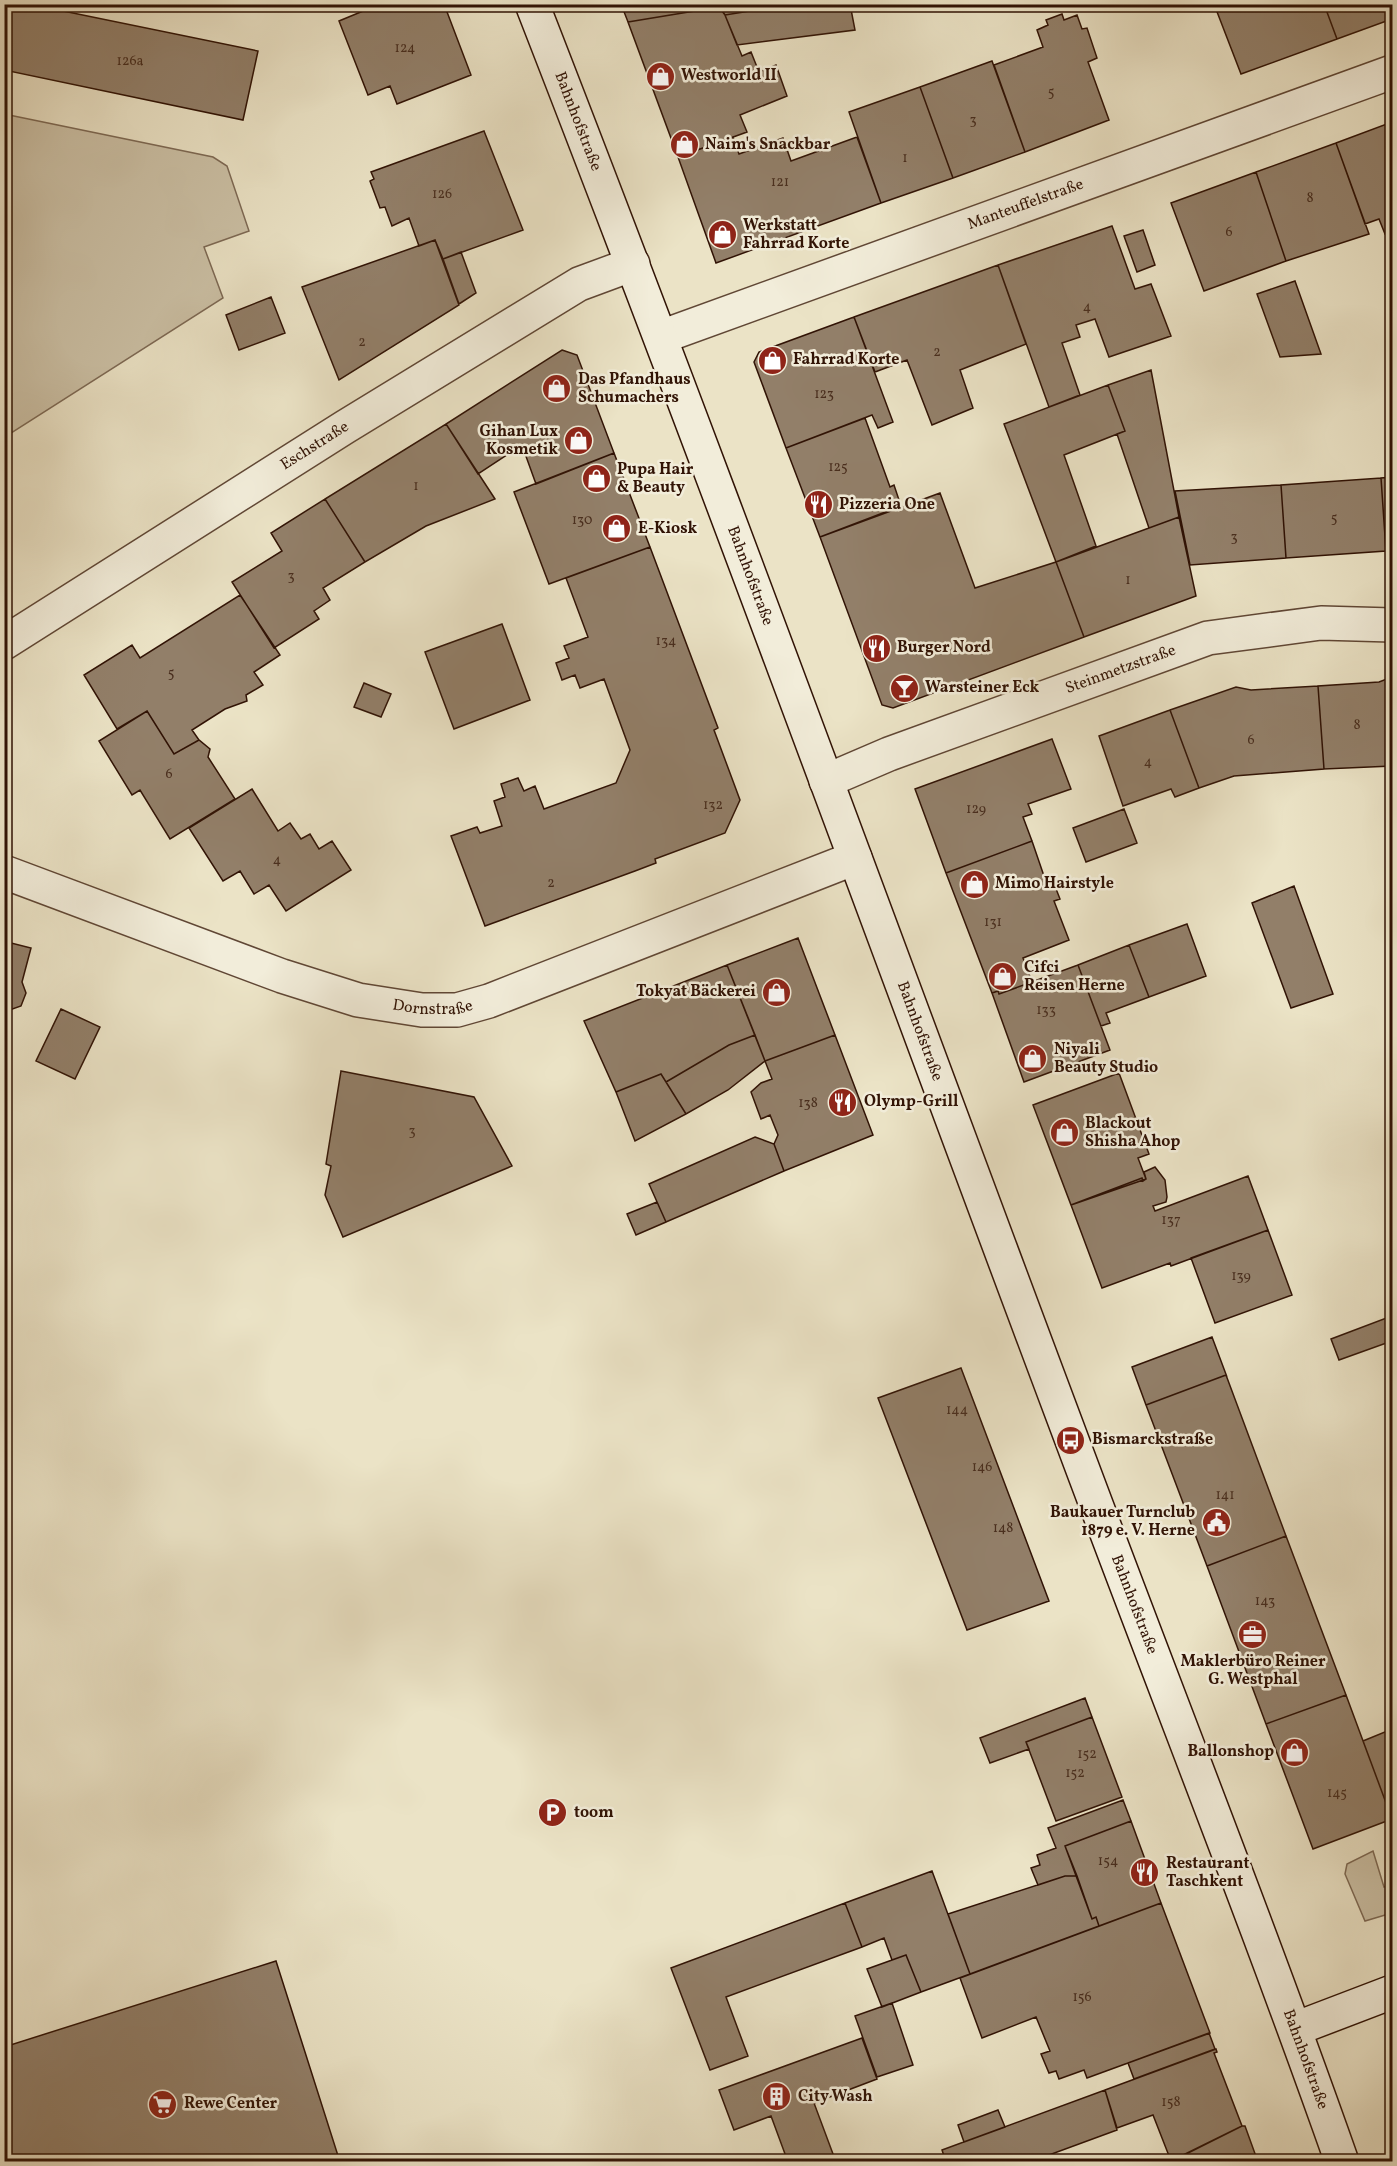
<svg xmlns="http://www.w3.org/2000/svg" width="1397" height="2166" viewBox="0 0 1397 2166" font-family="Vollkorn,serif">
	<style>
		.green { fill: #cbc0a5; stroke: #7e6a55; stroke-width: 1.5 }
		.building { fill: #927f69; stroke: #311305; stroke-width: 1.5 }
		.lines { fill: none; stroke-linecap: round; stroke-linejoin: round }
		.street-casing { stroke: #604735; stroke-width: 36 }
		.secondary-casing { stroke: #311305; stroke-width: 36 }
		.street { stroke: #f2edda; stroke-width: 33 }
		.secondary { stroke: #f2edda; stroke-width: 33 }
		.labels { text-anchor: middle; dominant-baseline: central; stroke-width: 5; stroke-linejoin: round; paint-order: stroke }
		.number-label { font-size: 14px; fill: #492e1e }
		.poi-label { font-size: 16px; font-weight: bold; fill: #311305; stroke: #f2edda; text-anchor: start }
		.street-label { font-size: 16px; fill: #311305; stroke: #f2edda }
	</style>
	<rect width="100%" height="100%" fill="#ebe3c6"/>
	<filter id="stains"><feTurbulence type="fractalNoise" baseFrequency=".00333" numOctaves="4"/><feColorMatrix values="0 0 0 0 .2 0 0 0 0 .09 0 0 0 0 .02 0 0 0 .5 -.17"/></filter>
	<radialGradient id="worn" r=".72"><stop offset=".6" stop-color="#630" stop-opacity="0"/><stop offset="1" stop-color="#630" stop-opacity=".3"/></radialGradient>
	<path class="green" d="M9,115L213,157L227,166L249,231L204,247L223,298L5,437L4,119Z
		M1373,1851L1384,1887L1392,1884V1913L1365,1921L1345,1874L1347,1864Z"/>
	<path class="building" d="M4,4H29L258,51L243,120L4,70Z
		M380,4H444L471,75L397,104L390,86L368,95L339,21Z
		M621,4H718L719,7L628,22Z
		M718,4H794L725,15Z
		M794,4H850L855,30L737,45L725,15Z
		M1214,4H1324L1337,39L1241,74Z
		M1324,4H1392V19L1337,39Z
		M719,7L725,15L742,56L751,52L759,72L776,65L787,96L740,115L747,132L678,157L628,22Z
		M1062,14L1064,20L1077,15L1082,29L1087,28L1097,58L1088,62L1109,120L1025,152L994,65L1043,47L1037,30L1048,25L1046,20Z
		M992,61L1025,152L953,178L920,87Z
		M920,87L953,178L881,203L849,112Z
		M1392,122V231L1385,234L1379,219L1365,224L1336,143Z
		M484,131L523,230L443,259L435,240L419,246L409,218L392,226L385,207L380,208L370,181L374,179L371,172Z
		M733,137L739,154L783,138L791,161L857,137L881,203L716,263L678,157Z
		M1336,143L1369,234L1286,261L1256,172Z
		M1256,172L1286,261L1204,291L1171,203Z
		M1112,226L1135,289L1151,284L1171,336L1109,357L1095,319L1076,325L1080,337L1062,343L1080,395L1049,407L998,265Z
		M1143,230L1155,265L1137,272L1124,236Z
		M435,240L459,305L339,380L302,287Z
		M461,252L476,293L459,304L443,259Z
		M998,265L1026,344L960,370L973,408L932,425L907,360L875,372L854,317Z
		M1295,281L1321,354L1280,357L1257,294Z
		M271,297L285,333L239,350L226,315Z
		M854,317L893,422L878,428L872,415L786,448L754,362L759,352Z
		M562,350L577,355L614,453L536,484L523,448L516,449L478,474L446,424Z
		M1151,370L1179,517L1149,528L1117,434L1125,431L1108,385Z
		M1108,385L1125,431L1064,455L1096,546L1056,562L1004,424Z
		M865,418L890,487L894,485L901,506L820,537L786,448Z
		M446,424L495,499L426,526L365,562L325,499Z
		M614,453L650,547L549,584L514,492Z
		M1392,477V550L1386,551L1381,478Z
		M1381,478L1386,551L1286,558L1281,485Z
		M1281,485L1286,558L1190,565L1175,491Z
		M940,493L975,588L1056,562L1084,637L893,708L882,705L820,537Z
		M325,499L365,562L323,588L330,600L314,611L319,619L274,648L232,582L282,551L271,533Z
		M1179,517L1196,596L1084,637L1056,562Z
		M650,547L718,728L714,730L740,800L725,833L655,859L656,863L635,871L485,926L451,836L477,827L480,833L502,826L494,801L505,797L501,784L518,778L524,791L535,786L544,809L616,783L630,750L604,679L580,688L575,675L562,680L556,663L569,658L564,646L588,637L566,578Z
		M240,595L280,655L254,672L263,685L246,695L247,701L225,709L192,730L199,740L174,754L147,711L117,729L84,675L132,645L140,658Z
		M502,624L530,700L454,729L425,652Z
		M1392,677V766L1324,769L1318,686L1379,682Z
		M364,683L391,694L381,717L354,707Z
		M1318,686L1324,769L1234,776L1199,788L1170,710L1236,687L1251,690Z
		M1170,710L1199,788L1175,797L1171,789L1123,806L1099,736Z
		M147,711L174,754L199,740L210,749L208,757L235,799L170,839L140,790L132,795L99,741Z
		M1052,739L1071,789L1028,804L1032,814L1023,817L1032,841L946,873L915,789Z
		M252,789L278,831L290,823L301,839L310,834L319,849L332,841L351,870L286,911L269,885L254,894L240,871L223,881L189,828Z
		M1124,809L1137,843L1086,862L1073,828Z
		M1032,841L1045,879L1051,876L1060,899L1054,901L1069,940L1023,958L1032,982L999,994L998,991L992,993L946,873Z
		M1294,886L1333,994L1291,1008L1252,903Z
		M1187,924L1206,976L1149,997L1129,945Z
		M4,938L8,939L7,942L31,948L22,982L26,993L21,1006L4,1012Z
		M798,938L835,1035L765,1061L727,965Z
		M1129,945L1149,997L1106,1013L1110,1023L1101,1026L1078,965Z
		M727,965L755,1035L729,1045L666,1082L661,1074L616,1092L584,1021Z
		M1078,965L1110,1050L1024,1082L992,993L998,991L999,994Z
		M61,1009L100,1027L75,1079L36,1061Z
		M755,1035L765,1061L728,1090L686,1114L666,1082L729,1045Z
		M835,1035L873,1135L784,1171L774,1144L778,1135L770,1115L761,1119L751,1092L761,1083L772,1079L765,1061Z
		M341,1071L474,1097L512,1166L343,1237L325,1195L331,1166L326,1164Z
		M1119,1073L1149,1154L1138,1158L1146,1179L1071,1205L1033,1105Z
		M661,1074L686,1114L635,1141L616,1092Z
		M755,1137L774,1144L784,1171L666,1222L649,1184Z
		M1155,1167L1165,1180L1167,1197L1166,1202L1153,1206L1155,1211L1248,1176L1268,1230L1171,1266L1170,1263L1102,1288L1071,1205L1142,1178L1143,1181L1146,1179L1144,1172Z
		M657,1202L666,1222L636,1235L627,1214Z
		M1268,1230L1292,1295L1215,1323L1191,1258Z
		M1389,1317L1392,1341L1339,1360L1331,1339Z
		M1212,1337L1227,1377L1226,1375L1146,1405L1132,1367Z
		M961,1368L1049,1601L967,1630L878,1398Z
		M1226,1375L1286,1536L1207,1566L1146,1405Z
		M1286,1536L1346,1695L1266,1724L1207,1566Z
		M1346,1695L1392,1819L1313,1849L1266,1724Z
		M1085,1698L1092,1717L1026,1742L1029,1749L990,1763L980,1738Z
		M1092,1717L1122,1797L1056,1821L1026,1742Z
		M1392,1729V1819L1363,1741Z
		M1123,1800L1131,1821L1065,1846L1077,1876H1065L1038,1885L1031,1868L1040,1865L1037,1855L1056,1848L1048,1828Z
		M1131,1821L1161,1903L1099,1926L1096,1917L1092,1919L1065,1846Z
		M932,1871L970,1974L921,1992L906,1955L892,1960L884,1938L862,1947L845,1903Z
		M1065,1876H1077L1092,1919L1096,1917L1099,1926L970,1974L948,1914Z
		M845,1903L862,1947L726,1997L748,2056L710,2070L671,1968Z
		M1161,1903L1210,2033L1087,2078L1084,2070L1059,2079L1056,2071L1049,2073L1041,2054L1050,2051L1036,2017L982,2038L960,1978Z
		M906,1955L921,1992L882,2007L867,1969Z
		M276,1961L340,2162H4V2047Z
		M892,2003L913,2065L877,2077L855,2016Z
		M1209,2033L1215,2049L1134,2079L1128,2063Z
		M862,2038L877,2079L814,2103L836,2162H788L771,2116L734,2130L719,2090Z
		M1216,2049L1217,2052L1214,2053L1242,2126L1171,2161L1153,2115L1117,2128L1105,2090Z
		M1105,2090L1117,2130L1030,2162H946L942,2150Z
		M998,2110L1005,2127L964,2142L958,2125Z
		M1242,2126H1245L1258,2162H1170Z"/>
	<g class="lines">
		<defs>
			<g id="street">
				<path id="s1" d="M661,337L1392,72"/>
				<path id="s2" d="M4,643L345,427L579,284L633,264"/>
				<path id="s3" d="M826,781L889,754L1208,638L1321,623L1392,625"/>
				<path id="s4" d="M4,872L282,976L358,1000L422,1010H457L489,1001L855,858"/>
			</g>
			<g id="secondary">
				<path id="s5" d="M532,4C717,479 891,958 1070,1435C1160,1677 1256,1918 1342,2162"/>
				<path d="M1295,2029L1392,1992"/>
			</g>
		</defs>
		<use href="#street" class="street-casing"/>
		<use href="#secondary" class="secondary-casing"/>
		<use href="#street" class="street"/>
		<use href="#secondary" class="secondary"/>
	</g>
	<defs>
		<symbol id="shop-disc" viewBox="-11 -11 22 22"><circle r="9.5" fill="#8f2418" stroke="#f2edda"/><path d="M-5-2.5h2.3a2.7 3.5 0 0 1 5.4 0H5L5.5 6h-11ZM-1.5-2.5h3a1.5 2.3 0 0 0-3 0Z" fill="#fff"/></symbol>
		<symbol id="restaurant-disc" viewBox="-11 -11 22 22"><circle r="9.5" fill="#8f2418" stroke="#f2edda"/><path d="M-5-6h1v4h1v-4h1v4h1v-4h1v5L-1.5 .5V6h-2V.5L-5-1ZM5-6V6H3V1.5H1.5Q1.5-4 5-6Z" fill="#fff"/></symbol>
		<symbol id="bar-disc" viewBox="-11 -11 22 22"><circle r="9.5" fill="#8f2418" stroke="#f2edda"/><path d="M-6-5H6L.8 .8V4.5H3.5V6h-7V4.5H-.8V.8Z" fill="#fff"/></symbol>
		<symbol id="bus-disc" viewBox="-11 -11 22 22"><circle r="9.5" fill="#8f2418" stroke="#f2edda"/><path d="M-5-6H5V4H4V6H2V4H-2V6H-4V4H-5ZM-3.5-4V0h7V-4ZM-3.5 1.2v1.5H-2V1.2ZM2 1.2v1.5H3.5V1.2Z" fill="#fff"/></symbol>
		<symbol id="civic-disc" viewBox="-11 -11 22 22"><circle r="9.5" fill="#8f2418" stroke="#f2edda"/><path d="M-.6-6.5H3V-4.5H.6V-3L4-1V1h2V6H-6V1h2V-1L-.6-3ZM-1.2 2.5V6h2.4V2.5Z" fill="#fff"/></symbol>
		<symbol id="office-disc" viewBox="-11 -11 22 22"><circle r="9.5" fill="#8f2418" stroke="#f2edda"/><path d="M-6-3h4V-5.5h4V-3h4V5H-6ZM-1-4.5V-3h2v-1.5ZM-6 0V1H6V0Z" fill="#fff"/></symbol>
		<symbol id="parking-disc" viewBox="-11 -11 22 22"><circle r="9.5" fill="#8f2418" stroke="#f2edda"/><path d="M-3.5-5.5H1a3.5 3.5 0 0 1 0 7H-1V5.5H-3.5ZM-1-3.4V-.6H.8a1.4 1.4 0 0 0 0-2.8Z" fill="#fff"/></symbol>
		<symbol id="building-disc" viewBox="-11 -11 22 22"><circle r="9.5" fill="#8f2418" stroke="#f2edda"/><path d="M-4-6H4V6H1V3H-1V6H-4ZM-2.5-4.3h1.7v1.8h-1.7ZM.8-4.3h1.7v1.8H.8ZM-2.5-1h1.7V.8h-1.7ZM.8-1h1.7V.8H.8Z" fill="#fff"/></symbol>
		<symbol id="supermarket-disc" viewBox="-11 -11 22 22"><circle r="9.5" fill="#8f2418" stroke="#f2edda"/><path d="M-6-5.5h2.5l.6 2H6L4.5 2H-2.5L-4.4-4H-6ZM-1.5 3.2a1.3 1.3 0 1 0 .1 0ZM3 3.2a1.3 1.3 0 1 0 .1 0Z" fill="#fff"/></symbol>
	</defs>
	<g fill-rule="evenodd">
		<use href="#shop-disc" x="644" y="60" width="33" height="33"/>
		<use href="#shop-disc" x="668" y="128" width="33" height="33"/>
		<use href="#shop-disc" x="706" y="218" width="33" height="33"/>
		<use href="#shop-disc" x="756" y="344" width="33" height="33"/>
		<use href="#shop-disc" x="540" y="372" width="33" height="33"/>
		<use href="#shop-disc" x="562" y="424" width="33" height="33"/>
		<use href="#shop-disc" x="580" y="462" width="33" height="33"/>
		<use href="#restaurant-disc" x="802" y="488" width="33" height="33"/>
		<use href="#shop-disc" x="600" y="512" width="33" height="33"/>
		<use href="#restaurant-disc" x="860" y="632" width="33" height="33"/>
		<use href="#bar-disc" x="888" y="672" width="33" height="33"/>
		<use href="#shop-disc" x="958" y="868" width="33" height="33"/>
		<use href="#shop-disc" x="986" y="960" width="33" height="33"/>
		<use href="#shop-disc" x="760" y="976" width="33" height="33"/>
		<use href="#shop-disc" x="1016" y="1042" width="33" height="33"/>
		<use href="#restaurant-disc" x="826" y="1086" width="33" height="33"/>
		<use href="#shop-disc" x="1048" y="1116" width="33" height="33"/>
		<use href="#bus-disc" x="1054" y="1424" width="33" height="33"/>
		<use href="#civic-disc" x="1200" y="1506" width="33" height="33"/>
		<use href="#office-disc" x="1236" y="1618" width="33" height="33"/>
		<use href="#shop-disc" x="1278" y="1736" width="33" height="33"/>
		<use href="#parking-disc" x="536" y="1796" width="33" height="33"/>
		<use href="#restaurant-disc" x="1128" y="1856" width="33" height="33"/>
		<use href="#building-disc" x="760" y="2080" width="33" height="33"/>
		<use href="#supermarket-disc" x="146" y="2088" width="33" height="33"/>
	</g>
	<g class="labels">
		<g class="number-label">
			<text x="405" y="48">124</text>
			<text x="130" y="61">126a</text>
			<text x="1051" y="92">5</text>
			<text x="973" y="120">3</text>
			<text x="905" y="158">1</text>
			<text x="780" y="182">121</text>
			<text x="442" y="194">126</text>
			<text x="1310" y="198">8</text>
			<text x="1229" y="232">6</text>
			<text x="1087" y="307">4</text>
			<text x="362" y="342">2</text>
			<text x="937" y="352">2</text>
			<text x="824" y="394">123</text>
			<text x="838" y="467">125</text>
			<text x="416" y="486">1</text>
			<text x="1334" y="518">5</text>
			<text x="582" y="520">130</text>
			<text x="1234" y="537">3</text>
			<text x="291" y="576">3</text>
			<text x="1128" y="580">1</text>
			<text x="666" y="641">134</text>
			<text x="171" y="673">5</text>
			<text x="1357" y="725">8</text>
			<text x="1251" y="740">6</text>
			<text x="1148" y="762">4</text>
			<text x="169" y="774">6</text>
			<text x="713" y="805">132</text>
			<text x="976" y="809">129</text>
			<text x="277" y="860">4</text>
			<text x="551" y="883">2</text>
			<text x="993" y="922">131</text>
			<text x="1046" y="1010">133</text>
			<text x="808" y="1103">138</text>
			<text x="412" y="1131">3</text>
			<text x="1171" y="1220">137</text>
			<text x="1241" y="1276">139</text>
			<text x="957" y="1410">144</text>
			<text x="982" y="1467">146</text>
			<text x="1225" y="1495">141</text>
			<text x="1003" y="1528">148</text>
			<text x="1265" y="1601">143</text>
			<text x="1087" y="1754">152</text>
			<text x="1075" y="1773">152</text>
			<text x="1337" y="1793">145</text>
			<text x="1108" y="1861">154</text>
			<text x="1082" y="1997">156</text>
			<text x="1171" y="2102">158</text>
		</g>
		<g class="poi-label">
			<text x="681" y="76">Westworld II</text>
			<text x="705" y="145">Naim's Snackbar</text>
			<text x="743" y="226">Werkstatt<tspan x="743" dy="18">Fahrrad Korte</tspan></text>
			<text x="793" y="360">Fahrrad Korte</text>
			<text x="578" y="380">Das Pfandhaus<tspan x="578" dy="18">Schumachers</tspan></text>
			<text x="558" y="432" text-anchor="end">Gihan Lux<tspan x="558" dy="18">Kosmetik</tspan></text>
			<text x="617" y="470">Pupa Hair<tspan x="617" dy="18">&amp; Beauty</tspan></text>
			<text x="839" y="505">Pizzeria One</text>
			<text x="638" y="529">E-Kiosk</text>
			<text x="897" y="648">Burger Nord</text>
			<text x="925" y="688">Warsteiner Eck</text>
			<text x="995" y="884">Mimo Hairstyle</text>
			<text x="1024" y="968">Cifci<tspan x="1024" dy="18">Reisen Herne</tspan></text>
			<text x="756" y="992" text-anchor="end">Tokyat Bäckerei</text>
			<text x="1054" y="1050">Niyali<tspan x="1054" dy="18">Beauty Studio</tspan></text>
			<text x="864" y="1102">Olymp-Grill</text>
			<text x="1085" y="1124">Blackout<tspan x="1085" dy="18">Shisha Ahop</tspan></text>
			<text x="1092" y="1440">Bismarckstraße</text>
			<text x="1195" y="1513" text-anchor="end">Baukauer Turnclub<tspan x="1195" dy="18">1879 e. V. Herne</tspan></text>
			<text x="1253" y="1662" text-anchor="middle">Maklerbüro Reiner<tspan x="1253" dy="18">G. Westphal</tspan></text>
			<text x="1274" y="1752" text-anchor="end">Ballonshop</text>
			<text x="574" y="1813">toom</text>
			<text x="1166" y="1864">Restaurant<tspan x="1166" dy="18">Taschkent</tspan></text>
			<text x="798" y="2097">City Wash</text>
			<text x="184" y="2104">Rewe Center</text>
		</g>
		<g class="street-label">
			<text stroke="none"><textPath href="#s5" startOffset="126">Bahnhofstraße</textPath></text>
			<text stroke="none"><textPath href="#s1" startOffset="388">Manteuffelstraße</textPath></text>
			<text stroke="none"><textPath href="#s2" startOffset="368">Eschstraße</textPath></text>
			<text stroke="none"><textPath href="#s5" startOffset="612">Bahnhofstraße</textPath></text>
			<text stroke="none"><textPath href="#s3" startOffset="315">Steinmetzstraße</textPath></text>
			<text stroke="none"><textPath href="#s4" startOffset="452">Dornstraße</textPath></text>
			<text stroke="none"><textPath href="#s5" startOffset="1098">Bahnhofstraße</textPath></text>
			<text stroke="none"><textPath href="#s5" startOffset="1710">Bahnhofstraße</textPath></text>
			<text stroke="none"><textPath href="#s5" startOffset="2196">Bahnhofstraße</textPath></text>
		</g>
	</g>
	<rect width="1397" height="2166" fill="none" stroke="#ebe3c6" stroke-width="24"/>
	<rect x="6" y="6" width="1385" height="2154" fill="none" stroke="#311305" stroke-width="3"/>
	<rect x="12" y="12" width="1373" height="2142" fill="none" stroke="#311305" stroke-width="1.5"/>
	<rect width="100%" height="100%" filter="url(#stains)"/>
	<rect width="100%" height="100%" fill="url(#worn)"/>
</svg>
